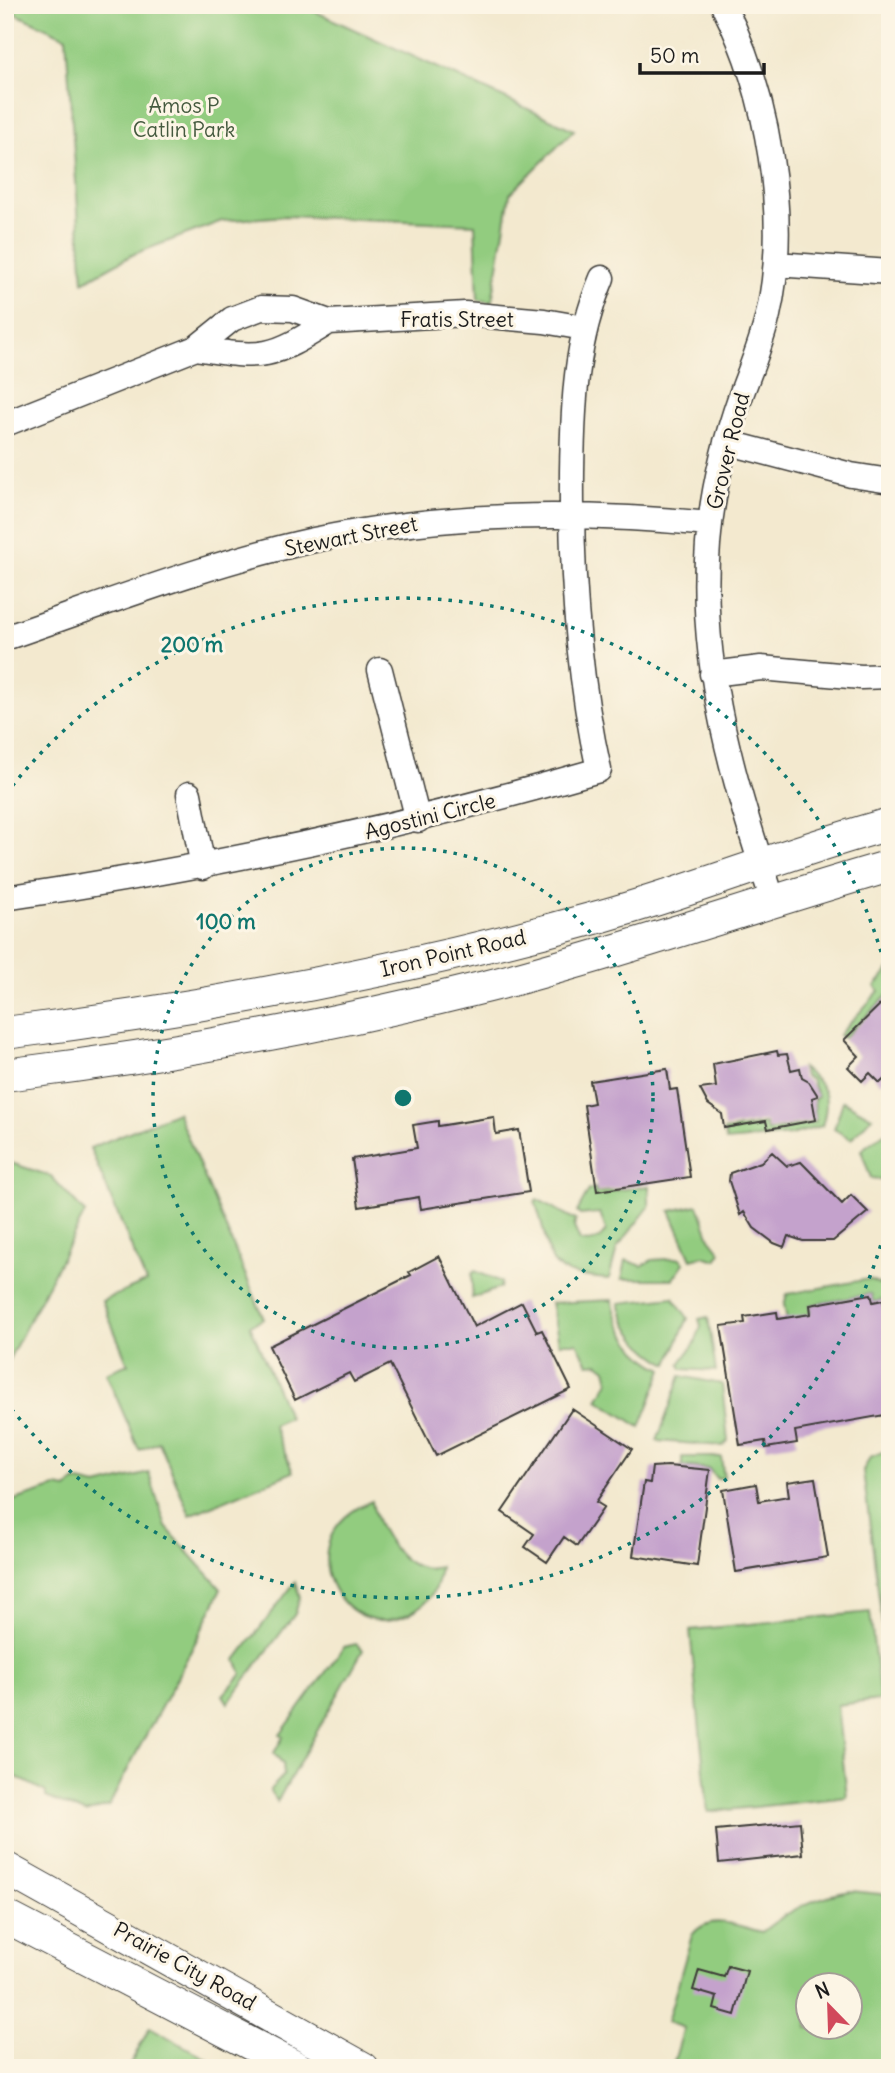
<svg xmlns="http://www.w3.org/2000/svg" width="895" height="2073" viewBox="0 0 895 2073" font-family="Delius,sans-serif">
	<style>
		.green { fill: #92cc7f; stroke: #57744e; stroke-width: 2; fill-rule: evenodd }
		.building { fill: #c4a2cc }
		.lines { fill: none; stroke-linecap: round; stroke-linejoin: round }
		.minor-casing { stroke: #3c3b37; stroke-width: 27 }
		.major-casing { stroke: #3c3b37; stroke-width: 34 }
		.minor { stroke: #fff; stroke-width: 24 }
		.major { stroke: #fff; stroke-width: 32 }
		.ring { fill: none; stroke: #0f766e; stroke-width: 3.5; stroke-dasharray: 3.5 7 }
		.labels { text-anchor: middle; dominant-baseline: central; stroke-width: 6; stroke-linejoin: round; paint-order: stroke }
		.park-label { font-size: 21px; fill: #455a3f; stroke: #fcf5e5 }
		.street-label { font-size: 21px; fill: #1c1c1c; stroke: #fcf5e5 }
		.centre { fill: #0f766e; stroke: #fcf5e5; stroke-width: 3.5 }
		.ring-label { font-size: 21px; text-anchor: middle; font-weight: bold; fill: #0f766e; stroke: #fcf5e5; stroke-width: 6; stroke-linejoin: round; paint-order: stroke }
	</style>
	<rect width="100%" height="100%" fill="#fcf5e5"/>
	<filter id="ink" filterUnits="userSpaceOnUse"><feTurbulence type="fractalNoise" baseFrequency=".0143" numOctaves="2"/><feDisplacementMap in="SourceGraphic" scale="14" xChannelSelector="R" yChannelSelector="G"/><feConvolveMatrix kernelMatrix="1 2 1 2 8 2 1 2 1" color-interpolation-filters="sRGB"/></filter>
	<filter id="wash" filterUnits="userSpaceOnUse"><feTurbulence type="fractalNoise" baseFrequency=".00686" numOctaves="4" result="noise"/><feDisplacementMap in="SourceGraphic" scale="28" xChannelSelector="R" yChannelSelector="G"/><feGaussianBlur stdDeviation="1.57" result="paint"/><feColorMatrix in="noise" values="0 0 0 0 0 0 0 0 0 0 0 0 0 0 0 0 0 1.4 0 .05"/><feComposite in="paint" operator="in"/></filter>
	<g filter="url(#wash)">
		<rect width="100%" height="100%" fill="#f3e9cf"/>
		<path class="green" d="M5,5H301L574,130L510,194L492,302L478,300L475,224L286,216L222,221L134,254L83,282L66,37L5,9Z
			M890,969V993L844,1038L839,1035L879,991L875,986Z
			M802,1068C826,1085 831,1096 822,1126L791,1135L726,1141L724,1131L765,1124L767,1131L816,1122L814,1099L818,1097L811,1080L804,1076Z
			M843,1101L872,1117L851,1139L834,1129Z
			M177,1112L264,1319L250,1325L289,1418L273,1425L293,1472L190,1515L159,1442L139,1450L106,1373L128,1364L102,1301L146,1282L90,1148Z
			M884,1133L890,1139V1181L871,1178L861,1150Z
			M11,1163L51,1176L85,1213L5,1367V1164Z
			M649,1186V1207L617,1248L609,1279C534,1274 556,1257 535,1202L537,1199L576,1220L574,1227L580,1241C592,1243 600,1241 606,1230L600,1213L580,1215L577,1212L589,1190L595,1188L596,1193Z
			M698,1205L710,1238L721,1252L716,1260L703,1256L691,1259L670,1211Z
			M680,1258L684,1263L673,1279H622L626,1260L642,1266L652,1260Z
			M475,1271L501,1282L500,1288L472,1298V1274Z
			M869,1279L883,1286L889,1316L886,1319L883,1300L873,1302L871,1294L810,1305L811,1314L802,1316L789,1330L784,1305L787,1294Z
			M673,1297L688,1318L668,1364C642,1350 626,1331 619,1303Z
			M612,1300C619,1329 634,1356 663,1369L640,1427L598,1400L609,1381L606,1369L598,1363L588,1364L577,1343H559L551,1303Z
			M708,1317L716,1371L682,1369L680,1364L695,1343L701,1326L699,1319Z
			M681,1376L722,1384L728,1441L723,1446L657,1441Z
			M890,1449V1685L863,1471L870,1457Z
			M682,1457H721L724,1478L717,1479L709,1469L682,1466Z
			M149,1473L166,1527L221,1589C188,1663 145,1733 109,1806L85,1813L46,1797V1792L9,1773L5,1775V1503L56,1487L67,1489L75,1481L97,1486Z
			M372,1501C375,1528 407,1581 440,1566C438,1588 431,1602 410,1613C343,1649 281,1537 372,1501Z
			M295,1582L300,1597L295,1614L228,1703L223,1695L242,1674L236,1660Z
			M870,1612L880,1700L837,1705L847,1797L708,1812L690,1630Z
			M356,1644L363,1650L277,1802L270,1790L284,1775L283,1764L274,1753L283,1737L280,1735L344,1647Z
			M851,1891L890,1895V2068H672L684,2028L667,2022L692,1935C710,1912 737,1926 762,1932C789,1910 816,1896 851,1891ZM808,1986H850V2028H808Z
			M150,2027L223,2068H128Z"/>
		<g id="blocks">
			<path class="building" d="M890,995V1074L880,1083L870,1073L862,1081L848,1067L859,1056L844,1040Z
				M777,1051L778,1055L787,1054L791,1070L800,1068L802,1078L809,1082L818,1096L812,1098L816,1120L768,1129L766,1121L724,1128L722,1114L708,1104L700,1089L716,1087L713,1064Z
				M667,1069L670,1090L677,1089L690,1177L597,1191L584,1105L594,1103L590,1081Z
				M494,1117L496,1134L519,1130L529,1192L421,1209L419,1197L359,1207L352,1159L417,1148L413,1125L438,1121V1126Z
				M772,1152L787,1166L801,1162L842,1204L851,1195L868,1212L833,1241H803L788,1236L784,1247L774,1243L754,1228L744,1212L740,1215L729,1181L730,1173L761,1162Z
				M439,1256L474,1327L522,1302L537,1332L542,1330L571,1389L436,1456L390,1364L354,1382L349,1373L295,1400L269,1346L411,1275L409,1272Z
				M871,1294L873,1302L883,1300L890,1339V1414L795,1431L797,1443L766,1448L765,1441L740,1445L721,1326L745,1323L744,1317L777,1312L778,1319L811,1314L810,1305Z
				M572,1409L632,1449L596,1502L604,1507L577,1546L564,1537L547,1562L525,1547L534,1534L502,1512Z
				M668,1466L710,1470L697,1566L633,1556L644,1482L650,1483L652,1467Z
				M815,1478L828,1557L736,1572L723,1490L756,1484L759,1501L789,1496L787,1482Z
				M800,1822L803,1854L719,1863L716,1830Z
				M728,1966L747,1971L735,2015L714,2009L717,1997L693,1990L699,1970L724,1977Z"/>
		</g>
	</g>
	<g filter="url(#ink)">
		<use href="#blocks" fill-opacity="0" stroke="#3c3b37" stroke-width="2"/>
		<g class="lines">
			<defs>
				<path id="minor" d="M723,5C768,93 790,218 768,315C762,342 751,368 741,395C724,443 712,493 708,544C698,667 735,785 773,901
					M776,264L890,272
					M196,348C264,360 271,358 329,322
					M5,424L196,348L232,319L261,308L293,309L329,322L465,314L544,321L584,328
					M726,442L851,475L890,481
					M5,638C107,603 209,563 314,540C446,512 576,511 710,524
					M380,670L418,820
					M712,674L761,668L861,677L890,676
					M189,794L203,867
					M5,898C208,868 402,827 599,770C577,672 571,573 572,472C573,404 575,342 602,278"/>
				<path id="major" d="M5,1033C206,1008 407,970 602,916C699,889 793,850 890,824
					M5,1075C168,1055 330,1026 489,986C624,951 756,905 890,866
					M5,1868L363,2068
					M5,1916L297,2068"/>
			</defs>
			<use href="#minor" class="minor-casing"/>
			<use href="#major" class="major-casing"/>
			<use href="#minor" class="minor"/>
			<use href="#major" class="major"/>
		</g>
	</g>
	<g class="ring">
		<circle cx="403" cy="1098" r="250"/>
		<path d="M889 1215A500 500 0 0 1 6 1402M6 794A500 500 0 0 1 889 981"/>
	</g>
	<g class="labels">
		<g class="park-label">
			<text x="184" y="105">Amos P<tspan x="184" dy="24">Catlin Park</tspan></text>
		</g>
		<g class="street-label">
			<text x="457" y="319">Fratis Street</text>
			<text transform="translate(728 451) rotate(-76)">Grover Road</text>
			<text transform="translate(351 536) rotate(-11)">Stewart Street</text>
			<text transform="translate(430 816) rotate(-14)">Agostini Circle</text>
			<text transform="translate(453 953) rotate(-13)">Iron Point Road</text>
			<text transform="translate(185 1966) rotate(29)">Prairie City Road</text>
		</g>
	</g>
	<circle cx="403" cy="1098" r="10" class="centre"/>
	<g class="ring-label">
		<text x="192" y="652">200 m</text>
		<text x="226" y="929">100 m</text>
	</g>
	<rect width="895" height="2073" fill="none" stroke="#fcf5e5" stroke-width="28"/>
	<g transform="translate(829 2006) rotate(337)"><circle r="33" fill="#fcf5e5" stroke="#a29e95" stroke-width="2"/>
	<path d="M0-5L12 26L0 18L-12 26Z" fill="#d1495b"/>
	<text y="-10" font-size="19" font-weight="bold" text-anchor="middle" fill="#1c1c1c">N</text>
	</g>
	<path d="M640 63v10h124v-10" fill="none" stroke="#1c1c1c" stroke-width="3.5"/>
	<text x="650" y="63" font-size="21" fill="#1c1c1c" stroke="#fcf5e5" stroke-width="5" paint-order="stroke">50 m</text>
</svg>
